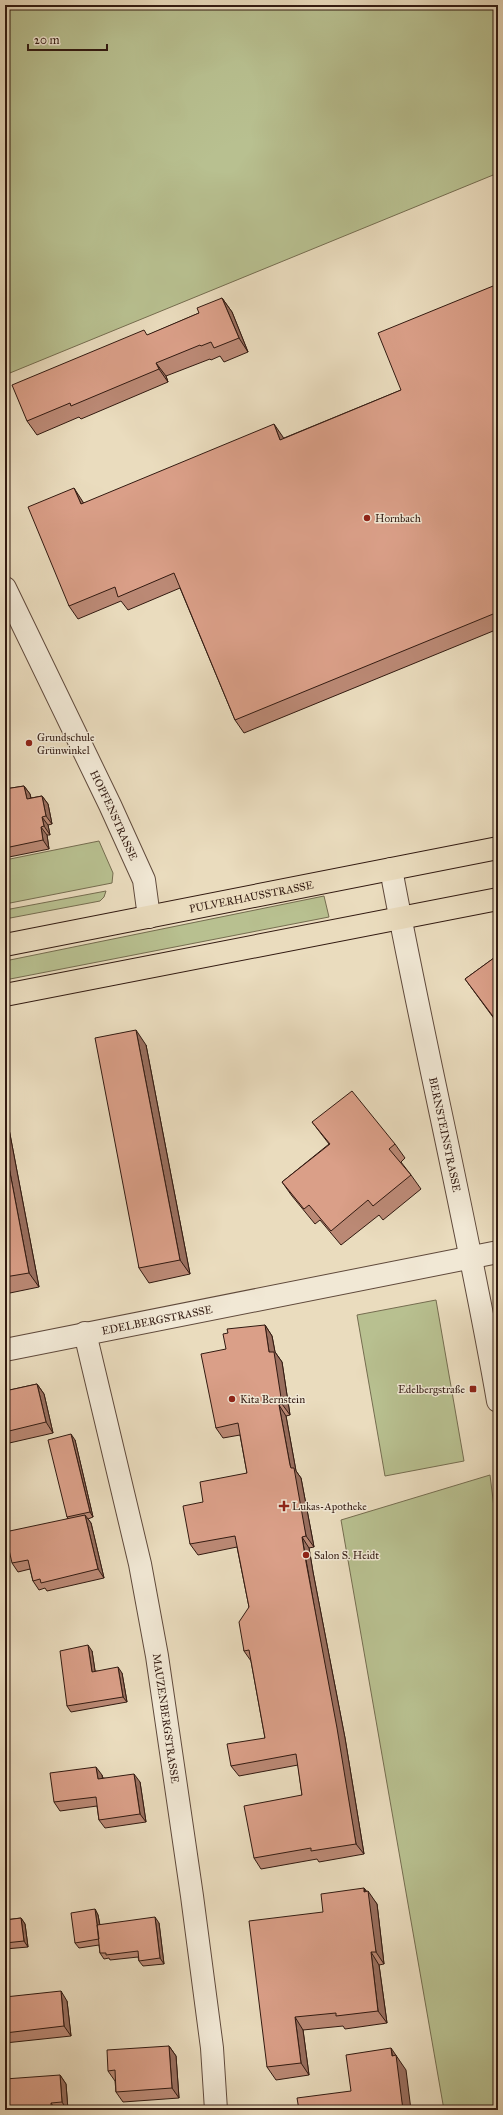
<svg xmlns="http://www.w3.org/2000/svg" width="503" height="2115" viewBox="0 0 503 2115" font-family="'IM FELL Great Primer',serif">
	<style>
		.green { fill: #b8c090; stroke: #756d50 }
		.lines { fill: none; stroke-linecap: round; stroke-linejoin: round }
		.minor-casing { stroke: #604a3c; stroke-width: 24 }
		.major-casing { stroke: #321a11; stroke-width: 24 }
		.minor { stroke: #f1e8d5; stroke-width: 22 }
		.major { stroke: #eadcbe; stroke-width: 22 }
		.wall { fill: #bb8975; stroke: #321a11 }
		.shaded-wall { fill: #996f5f; stroke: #321a11 }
		.building { fill: #da9f88; stroke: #321a11 }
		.poi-dot { fill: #8f2418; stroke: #f1e8d5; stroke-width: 1.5 }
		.labels { text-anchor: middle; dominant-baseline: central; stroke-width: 3; stroke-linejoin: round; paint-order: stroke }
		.poi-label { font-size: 11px; fill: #321a11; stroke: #f1e8d5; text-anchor: start }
		.street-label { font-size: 11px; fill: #321a11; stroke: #f1e8d5 }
	</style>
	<rect width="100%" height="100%" fill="#eadcbe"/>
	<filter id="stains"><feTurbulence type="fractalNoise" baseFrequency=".005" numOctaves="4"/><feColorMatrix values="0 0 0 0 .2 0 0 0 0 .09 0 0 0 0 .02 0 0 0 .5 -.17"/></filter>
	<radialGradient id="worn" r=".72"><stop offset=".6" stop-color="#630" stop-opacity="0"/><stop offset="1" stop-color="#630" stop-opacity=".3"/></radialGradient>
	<path class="green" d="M5,5H498V173L5,375Z
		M99,841L113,873L112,883L5,904V860Z
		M106,891L104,897L100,901L5,919V910Z
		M324,896L329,917L5,980V961Z
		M436,1300L464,1461L385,1476L357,1315Z
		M490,1475L498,1540V2110H444L341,1520Z"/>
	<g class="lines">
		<defs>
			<g id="minor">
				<path id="s1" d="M5,588L110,805L144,880L149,917"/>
				<path id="s2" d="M391,869C424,1047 467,1222 498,1401"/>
				<path id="s3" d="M85,1333L140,1564L157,1656L192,1896L212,2048L216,2110"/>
				<path id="s4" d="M5,1350L498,1252"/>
			</g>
			<g id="major">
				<path id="s5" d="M5,945L498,848"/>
				<path d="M5,995L498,899"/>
			</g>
		</defs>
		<use href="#minor" class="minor-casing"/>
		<use href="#major" class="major-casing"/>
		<use href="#minor" class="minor"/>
		<use href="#major" class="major"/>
	</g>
	<path class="wall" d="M498,284V629L244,733L235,720L180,588L128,610L121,601L78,619L69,606L83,502L84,503L284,438L401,390Z
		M222,298L232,312L248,352L224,362L220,356L211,360L210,359L166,376L168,382L81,419L79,417L37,435L27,421L148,335L199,313Z
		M24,786L30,794L31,798L42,796L48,804L52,824L48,825L50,835H47L49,849L9,857L5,851V789Z
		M498,955V1024L465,979Z
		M146,1045L190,1274L149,1283L139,1268Z
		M5,1108L39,1287L5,1294Z
		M312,1122L395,1144L405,1158L401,1162L411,1175L421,1189L383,1220L379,1215L341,1245L320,1220L315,1224L292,1196L282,1182L329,1144Z
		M265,1325L272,1336L275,1352L282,1362L290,1415L286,1416L296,1471L301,1478L314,1547L309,1548L313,1572L345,1738L364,1854L319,1862L317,1859L261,1869L254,1858L302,1795L298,1765L239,1776L231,1766L265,1738L251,1661L244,1651L249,1607L237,1547L198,1555L190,1544L203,1502L247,1473L240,1435L223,1438L216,1428L226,1349Z
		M37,1384L44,1394L53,1433L5,1444V1391Z
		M75,1440L93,1517L88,1519L91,1523L104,1578L47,1591L45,1588L39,1590L33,1581L30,1569L18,1572L12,1563L68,1518L67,1517Z
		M92,1651L95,1671L122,1673L127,1702L71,1712L67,1706Z
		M102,1775L103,1778L140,1782L146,1822L105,1828L99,1820L97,1806L60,1811L54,1802Z
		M364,1888L377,1904L384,1964L379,1965L387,2023L345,2029L343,2026L303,2030L309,2075L276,2080L267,2067L323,1912Z
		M95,1909L98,1915L100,1925L159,1923L164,1964L143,1966L139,1961L138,1957L110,1960L109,1958L104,1959L100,1953L99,1945L79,1948L75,1943Z
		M21,1918L25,1924L28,1947L5,1949V1920Z
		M5,1997L67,2001L71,2036L5,2043Z
		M169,2046L176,2056L179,2098L123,2102L116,2092L115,2081L108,2071Z
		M60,2075L66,2084L68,2110H5Z"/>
	<path class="shaded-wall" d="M222,298L232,312L248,352L239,338Z
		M156,363L166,376L168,382L159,369Z
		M274,424L283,437L290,453L280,440Z
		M74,488L83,502L90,517L81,504Z
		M24,786L30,794L33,808L27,799Z
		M42,796L48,804L52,824L46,816Z
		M42,817L48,825L50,835L44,826Z
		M41,827L47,835L49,849L43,840Z
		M136,1030L146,1045L190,1274L180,1260Z
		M5,1108L39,1287L29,1273L5,1146Z
		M265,1325L272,1336L275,1352L282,1362L290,1415L282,1404L269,1352Z
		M37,1384L44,1394L53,1433L46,1422Z
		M279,1405L286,1416L296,1471L301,1478L314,1547L306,1536L290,1465Z
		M71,1434L75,1440L93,1517L90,1512Z
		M85,1515L91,1523L104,1578L98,1569Z
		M302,1537L309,1548L313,1572L345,1738L364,1854L356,1844Z
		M88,1645L92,1651L96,1677L92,1672Z
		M118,1667L122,1673L127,1702L123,1697Z
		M96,1767L102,1775L104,1788L98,1779Z
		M134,1774L140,1782L146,1822L140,1814Z
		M364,1888L368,1894V1891L377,1904L384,1964L376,1952Z
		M95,1909L98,1915L103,1945L99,1939Z
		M155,1917L159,1923L164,1964L160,1958Z
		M21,1918L25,1924L28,1947L24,1941Z
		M371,1952L379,1965L387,2023L378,2011Z
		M61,1991L67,2001L71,2036L64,2026Z
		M295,2017L303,2030L309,2075L301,2063Z
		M169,2046L176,2056L179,2098L172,2088Z
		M391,2048L406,2070L411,2110H403Z
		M60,2075L66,2084L68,2110H67L62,2102Z
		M51,2103L56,2110H51Z"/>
	<path class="building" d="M498,284V612L235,720L174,573L118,597L115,587L69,606L28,507L74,488L81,504L274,424L280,440L401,390L378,333Z
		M222,298L239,338L214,348L211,342L201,346L200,345L156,363L159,369L71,406L70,403L27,421L12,385L144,330L147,335L199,313L197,308Z
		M24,786L27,799L42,796L46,816L42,817L44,826L41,827L43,840L5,848V789Z
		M498,955V1023L465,979Z
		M136,1030L180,1260L139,1268L95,1038Z
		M352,1091L395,1144L389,1149L411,1175L373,1206L368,1200L331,1231L309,1205L304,1209L282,1182L330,1144L312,1122Z
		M5,1146L29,1273L5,1277Z
		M265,1325L269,1352H274L282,1404L279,1405L290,1465L291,1468H294L306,1536L302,1537L306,1562L337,1728L356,1844L311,1851V1848L254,1858L244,1806L302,1795L296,1754L231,1766L227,1744L265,1738L249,1650L244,1651L239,1622L249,1607L235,1536L190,1544L183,1506L203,1502L200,1482L247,1473L238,1423L216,1428L201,1354L226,1349L223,1334L228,1333L227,1329Z
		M37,1384L46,1422L5,1432V1391Z
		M71,1434L90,1512L67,1517L48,1440Z
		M85,1515L98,1569L41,1583L40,1579L33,1581L28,1560L12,1563L5,1532Z
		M88,1645L92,1672L118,1667L123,1697L67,1706L60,1651Z
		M96,1767L98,1779L134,1774L140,1814L99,1820L96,1797L54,1802L50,1773Z
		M364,1888V1892L368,1891L376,1952H371L378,2011L336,2016V2013L295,2017L301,2063L267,2067L249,1921L323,1912L321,1894Z
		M95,1909L99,1939L75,1943L71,1913Z
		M155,1917L160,1958L139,1961L138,1951L106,1955V1953H100L97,1925Z
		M21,1918L24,1941L5,1943V1920Z
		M61,1991L64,2026L5,2033V1997Z
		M169,2046L172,2088L116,2092L115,2070L108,2071L107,2050Z
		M391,2048L392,2056L396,2055L403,2110H299L297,2098L351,2091L346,2055Z
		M60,2075L62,2102L51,2103V2110H5V2079Z"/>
	<g class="poi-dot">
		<circle cx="367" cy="518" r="4"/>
		<circle cx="29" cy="743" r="4"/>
		<rect x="469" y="1385" width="8" height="8" rx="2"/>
		<circle cx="232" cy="1399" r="4"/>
		<path d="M282 1500h4v4h4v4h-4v4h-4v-4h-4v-4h4z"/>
		<circle cx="306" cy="1555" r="4"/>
	</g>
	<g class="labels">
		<g class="poi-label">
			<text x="375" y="518">Hornbach</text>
			<text x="37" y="737">Grundschule<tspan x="37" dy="13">Grünwinkel</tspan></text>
			<text x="465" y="1389" text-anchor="end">Edelbergstraße</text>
			<text x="240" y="1399">Kita Bernstein</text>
			<text x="292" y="1506">Lukas-Apotheke</text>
			<text x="314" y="1555">Salon S. Heidt</text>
		</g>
		<g class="street-label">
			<text stroke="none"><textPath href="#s1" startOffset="252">HOPFENSTRASSE</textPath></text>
			<text stroke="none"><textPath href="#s5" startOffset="251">PULVERHAUSSTRASSE</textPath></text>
			<text stroke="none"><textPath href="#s2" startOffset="271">BERNSTEINSTRASSE</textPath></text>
			<text stroke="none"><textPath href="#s4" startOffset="155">EDELBERGSTRASSE</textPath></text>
			<text stroke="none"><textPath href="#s3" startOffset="394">MAUZENBERGSTRASSE</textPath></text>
		</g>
	</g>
	<rect width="503" height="2115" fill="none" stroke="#eadcbe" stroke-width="20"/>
	<rect x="6" y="6" width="491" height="2103" fill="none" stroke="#321a11" stroke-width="2"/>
	<rect x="10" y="10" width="483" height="2095" fill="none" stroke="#321a11"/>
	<path d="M28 44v6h79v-6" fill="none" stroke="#321a11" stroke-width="2"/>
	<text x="34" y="44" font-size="12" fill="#321a11" stroke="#f1e8d5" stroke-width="3" paint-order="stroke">20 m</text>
	<rect width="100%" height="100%" filter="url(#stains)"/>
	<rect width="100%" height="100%" fill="url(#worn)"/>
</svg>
